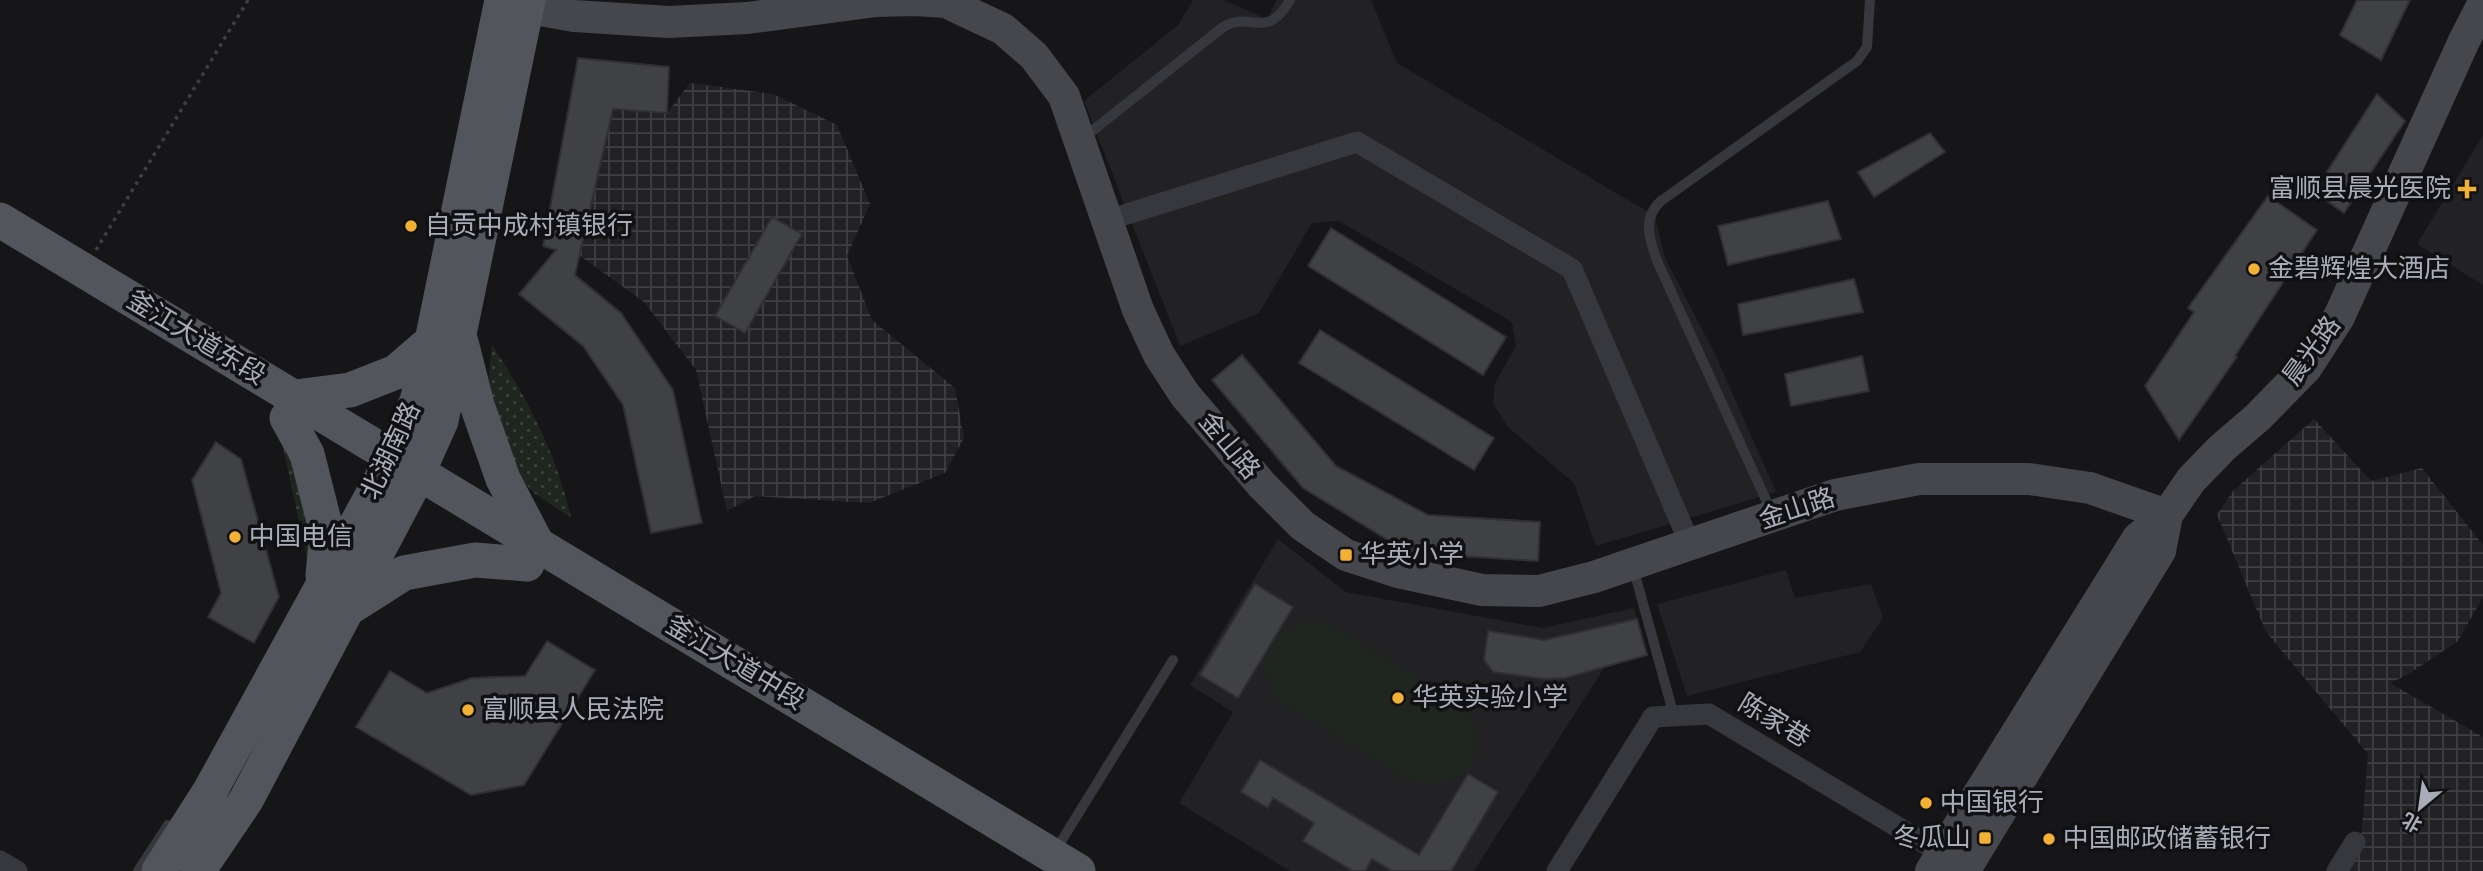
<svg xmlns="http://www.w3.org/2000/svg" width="2483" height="871" viewBox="0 0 2483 871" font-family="'Alegreya Sans','Noto Sans SC',sans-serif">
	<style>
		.built { fill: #222225 }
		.industrial { fill: url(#industrial-grid) }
		.grass { fill: url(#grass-dots) }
		.green { fill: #1e261f }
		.building { fill: #404145; stroke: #303034; stroke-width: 2 }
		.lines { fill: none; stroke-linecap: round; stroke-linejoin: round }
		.path { stroke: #3d3f44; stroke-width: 3.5; stroke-dasharray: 3.5 5; stroke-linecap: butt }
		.lane { stroke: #37383d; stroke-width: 10 }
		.street { stroke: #37383d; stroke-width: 21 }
		.secondary { stroke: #45474d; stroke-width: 32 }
		.primary { stroke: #53555c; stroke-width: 35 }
		.poi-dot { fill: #f2b134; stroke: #111113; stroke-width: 2.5 }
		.labels { text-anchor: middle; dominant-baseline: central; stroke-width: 7; stroke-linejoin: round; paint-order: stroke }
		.poi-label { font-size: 26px; fill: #a8adb8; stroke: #111113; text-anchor: start }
		.street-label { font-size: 26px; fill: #a8adb8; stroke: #111113 }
	</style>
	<defs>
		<pattern id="industrial-grid" width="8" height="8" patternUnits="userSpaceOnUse" patternTransform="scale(1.75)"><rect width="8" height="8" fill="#222225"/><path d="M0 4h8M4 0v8" fill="none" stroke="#3f3f43"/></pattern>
		<pattern id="grass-dots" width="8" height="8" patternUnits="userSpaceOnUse" patternTransform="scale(1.75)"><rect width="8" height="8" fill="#1e261f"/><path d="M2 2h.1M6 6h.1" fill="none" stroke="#3c433d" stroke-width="1.8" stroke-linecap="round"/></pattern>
	</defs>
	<rect width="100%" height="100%" fill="#161618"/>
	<path class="built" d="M1193,0H1224L1267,19L1277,0H1371L1397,63L1655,216L1665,258L1715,354L1776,492L1596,546L1574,483L1507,426L1493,403L1495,383L1516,346L1512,322L1339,221L1312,223L1259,313L1180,346L1084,101L1178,25Z
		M2483,135V285L2417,244Z
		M1278,539L1346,592L1542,628L1634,608L1647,655L1604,668L1474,871H1290L1179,803L1233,712L1190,685Z
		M1786,570L1795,598L1871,584L1883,618L1860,652L1687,696L1657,604Z"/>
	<path class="industrial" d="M690,83L773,94L837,125L870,204L847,256L872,320L955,388L964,438L945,473L869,503L755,496L727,511L696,370L644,302L579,255L613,109L667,113Z
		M2314,419L2371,481L2422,468L2483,545V597L2458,641L2407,675L2390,683L2483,737V871H2347L2360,851L2368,754L2266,632L2217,515L2233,491Z"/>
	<path class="grass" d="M492,345C528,399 557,454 571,518L534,493L519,477L487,393Z
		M282,443L291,451L312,547L307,558Z"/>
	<path class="green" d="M1308,622L1323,623L1337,629L1456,700C1501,741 1468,798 1410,780L1278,700C1254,665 1267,632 1308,622Z"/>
	<path class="building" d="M2357,0H2410L2381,60L2340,35Z
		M578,58L669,67L667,113L613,109L575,275L621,313L673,390L702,523L651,533L623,405L583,346L519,294L556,250L543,246Z
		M2377,94L2405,121L2344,213L2314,192Z
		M1930,133L1945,152L1874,197L1858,172Z
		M2268,196L2317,230L2235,356L2237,357L2179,440L2145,386L2194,312L2188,308Z
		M1828,201L1841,239L1728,265L1718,226Z
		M772,217L802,234L745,333L715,316Z
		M1331,228L1506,337L1483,375L1308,266Z
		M1854,279L1863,312L1743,335L1738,304Z
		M1320,330L1494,438L1474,470L1299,363Z
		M1242,355L1336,466L1428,515L1540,522L1538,561L1409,553L1303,488L1212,380Z
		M1862,356L1869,391L1791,406L1785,374Z
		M216,442L241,459L279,597L254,643L208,617L221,593L192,480Z
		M1255,584L1293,607L1238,698L1200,675Z
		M1637,619L1647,655L1565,678L1545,679L1493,672L1484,660L1488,631L1544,640Z
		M547,641L595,670L524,785L471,795L356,727L390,671L427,693L472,678L525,676Z
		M1260,760L1419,855L1468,774L1498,792L1451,871H1392L1372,859L1365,871H1353L1303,841L1314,823L1273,798L1268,808L1241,792Z"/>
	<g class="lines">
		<path class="path" d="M96,250L248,0"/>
		<path class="lane" d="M1082,139L1223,27C1251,10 1266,42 1290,0
			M1772,513L1658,263C1650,241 1641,219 1661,201L1857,61L1867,47L1870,0
			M1633,567L1674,716
			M1054,853L1173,660
			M138,871L168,825"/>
		<path class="street" d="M1108,220L1357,142L1572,269L1690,544
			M0,861L17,871
			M1557,871L1653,717L1709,714L1951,859
			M2337,871L2355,842"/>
		<path class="secondary" d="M501,3L574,16L669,22L747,18L876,1L915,0L946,2L1003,29L1034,56L1064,96L1138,310L1159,355L1185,395L1262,485L1303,526L1346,555L1398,572L1482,590L1539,591L1594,577L1835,495L1919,479H2029L2090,488L2167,515
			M1931,871L2138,538L2167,515L2191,480L2222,448L2258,417L2306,368L2339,317L2464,41L2483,4
			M1964,871L2160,551L2167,515"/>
		<path class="primary" d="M0,220L1078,871
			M461,342L477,405L503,479L537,544
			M295,397L350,390L396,372L432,341
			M287,418L307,454L327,533L323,575
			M349,608L404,573L475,560L527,564
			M159,871L210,791L383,476L417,401L432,341L502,0
			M198,871L246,800L409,492L441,421L528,0"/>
	</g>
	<g class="poi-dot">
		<path d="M2463.5 178.5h7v7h7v7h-7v7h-7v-7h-7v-7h7z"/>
		<circle cx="411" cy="226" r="7"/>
		<circle cx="2254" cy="269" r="7"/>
		<circle cx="235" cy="537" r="7"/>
		<rect x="1339" y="548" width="14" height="14" rx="3.5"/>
		<circle cx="1398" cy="698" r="7"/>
		<circle cx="468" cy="710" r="7"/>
		<circle cx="1926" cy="803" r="7"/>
		<rect x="1978" y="831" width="14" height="14" rx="3.5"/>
		<circle cx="2049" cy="839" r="7"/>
	</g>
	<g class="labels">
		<g class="poi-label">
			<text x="2451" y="189" text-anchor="end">富顺县晨光医院</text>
			<text x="425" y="226">自贡中成村镇银行</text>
			<text x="2268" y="269">金碧辉煌大酒店</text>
			<text x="249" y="537">中国电信</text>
			<text x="1360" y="555">华英小学</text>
			<text x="1412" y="698">华英实验小学</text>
			<text x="482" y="710">富顺县人民法院</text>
			<text x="1940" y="803">中国银行</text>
			<text x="1971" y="838" text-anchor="end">冬瓜山</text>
			<text x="2063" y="839">中国邮政储蓄银行</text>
		</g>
		<g class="street-label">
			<text transform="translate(196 338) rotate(31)">釜江大道东段</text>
			<text transform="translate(2312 351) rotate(-54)">晨光路</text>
			<text transform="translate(1229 446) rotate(50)">金山路</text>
			<text transform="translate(391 451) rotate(-65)">北湖南路</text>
			<text transform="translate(1797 509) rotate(-18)">金山路</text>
			<text transform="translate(735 663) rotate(31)">釜江大道中段</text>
			<text transform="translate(1774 721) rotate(31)">陈家巷</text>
		</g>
	</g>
	<g transform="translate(2420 808) rotate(209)" stroke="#111113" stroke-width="5" paint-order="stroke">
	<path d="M0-5L12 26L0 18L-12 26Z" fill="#a8adb8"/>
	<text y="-10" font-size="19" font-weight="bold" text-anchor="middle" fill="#a8adb8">北</text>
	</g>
</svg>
